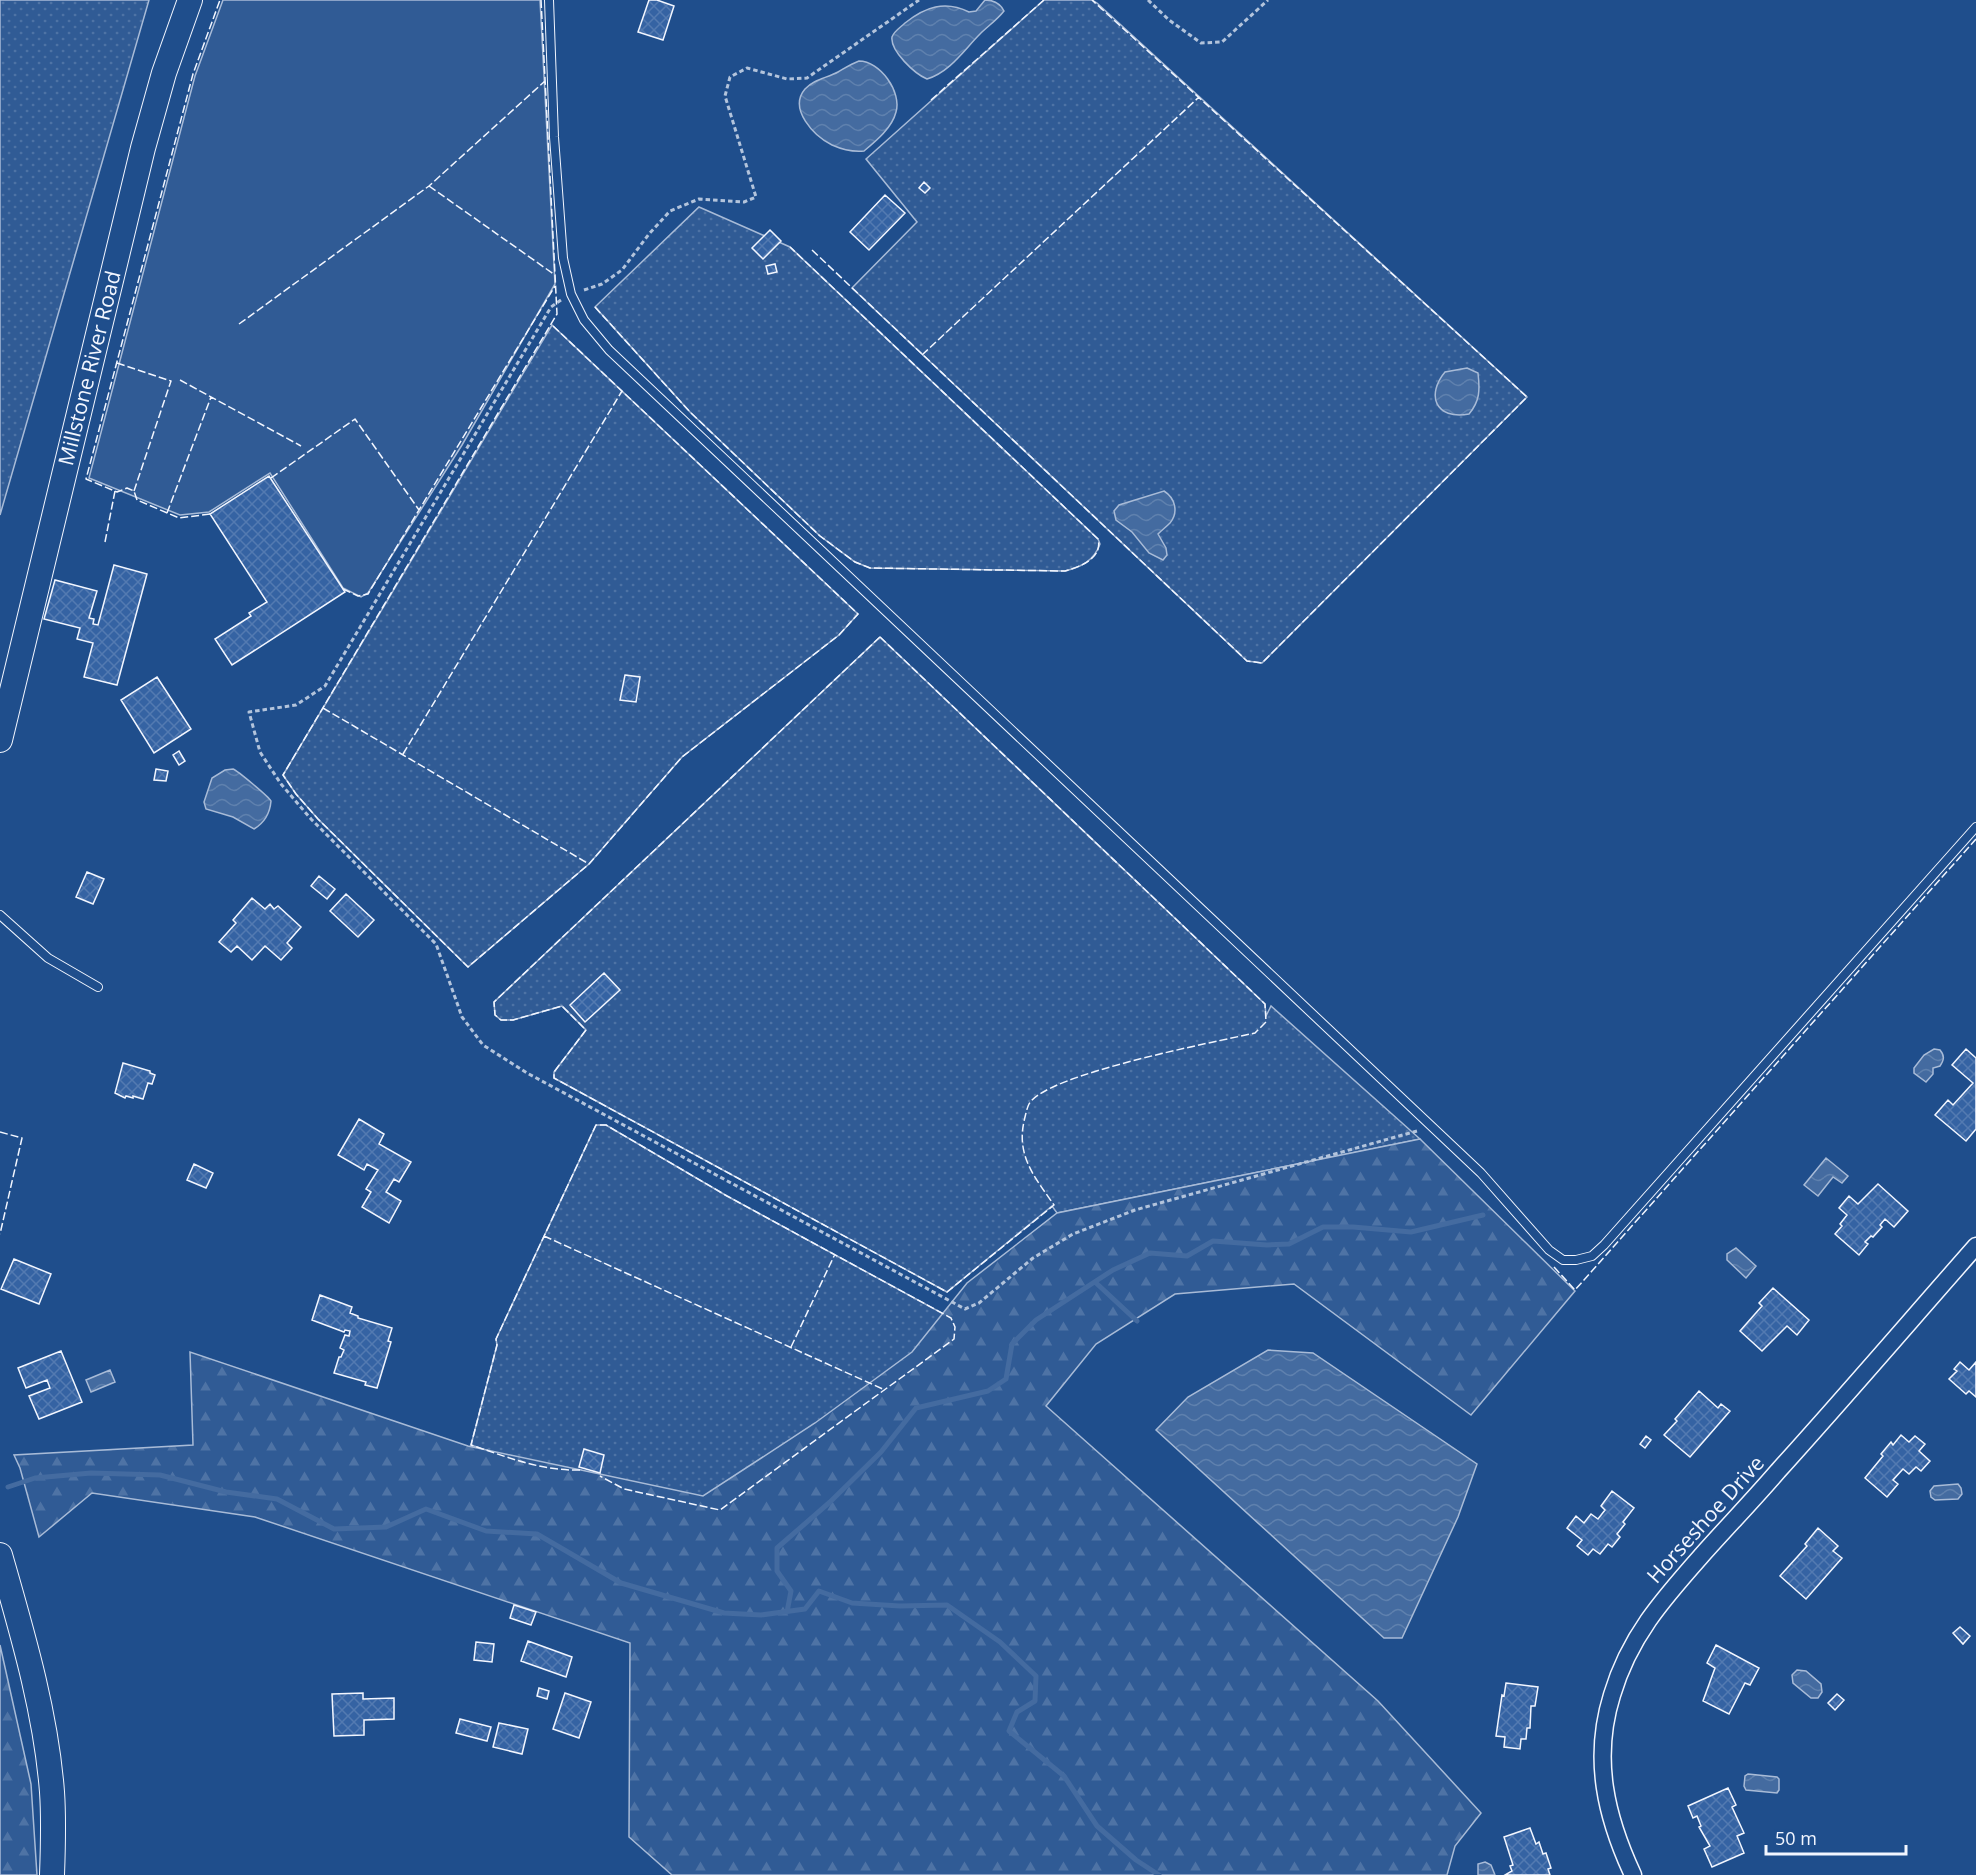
<svg xmlns="http://www.w3.org/2000/svg" width="1976" height="1875" viewBox="0 0 1976 1875" font-family="'Open Sans',sans-serif">
	<style>
		.grass { fill: url(#grass-dots); stroke: #a8bbd7; stroke-width: 1.5 }
		.forest { fill: url(#forest-firs); stroke: #a8bbd7; stroke-width: 1.5 }
		.pitch { fill: #305b95; stroke: #a8bbd7; stroke-width: 1.5 }
		.water { fill: url(#water-waves); stroke: #a8bbd7; stroke-width: 1.5 }
		.lines { fill: none; stroke-linecap: round; stroke-linejoin: round }
		.stream { stroke: #446ba0; stroke-width: 5 }
		.building { fill: url(#building-cross-hatch); stroke: #f2f6ff; stroke-width: 1.5 }
		.lane-casing { stroke: #f2f6ff; stroke-width: 10 }
		.street-casing { stroke: #f2f6ff; stroke-width: 19 }
		.secondary-casing { stroke: #f2f6ff; stroke-width: 26 }
		.path { stroke: #b3c4dc; stroke-width: 3; stroke-dasharray: 4.5 3; stroke-linecap: butt }
		.lane { stroke: #1f4e8c; stroke-width: 8 }
		.street { stroke: #1f4e8c; stroke-width: 16 }
		.secondary { stroke: #1f4e8c; stroke-width: 24 }
		.fence { stroke: #f2f6ff; stroke-width: 1.5; stroke-dasharray: 8 3; stroke-linecap: butt }
		.labels { text-anchor: middle; dominant-baseline: central; stroke-width: 4.5; stroke-linejoin: round; paint-order: stroke }
		.street-label { font-size: 21px; fill: #f2f6ff; stroke: #1f4e8c }
	</style>
	<defs>
		<pattern id="grass-dots" width="8" height="8" patternUnits="userSpaceOnUse" patternTransform="scale(1.5)"><rect width="8" height="8" fill="#305b95"/><path d="M2 2h.1M6 6h.1" fill="none" stroke="#4e73a5" stroke-width="1.8" stroke-linecap="round"/></pattern>
		<pattern id="forest-firs" width="22" height="20" patternUnits="userSpaceOnUse" patternTransform="scale(1.5)"><rect width="22" height="20" fill="#305b95"/><path d="M5 1l3.5 6h-7zM16 11l3.5 6h-7z" fill="#4e73a5"/></pattern>
		<pattern id="water-waves" width="16" height="10" patternUnits="userSpaceOnUse" patternTransform="scale(1.5)"><rect width="16" height="10" fill="#446ba0"/><path d="M0 5q4-4 8 0t8 0" fill="none" stroke="#5f81ae"/></pattern>
		<pattern id="building-cross-hatch" width="8" height="8" patternUnits="userSpaceOnUse" patternTransform="scale(1.5)"><rect width="8" height="8" fill="#3563a3"/><path d="M0 0l8 8M0 8l8-8" fill="none" stroke="#537ab1"/></pattern>
	</defs>
	<rect width="100%" height="100%" fill="#1f4e8c"/>
	<path class="grass" d="M0,0H149L0,515Z
		M1044,0H1092L1097,3L1527,397L1262,663L1247,661L852,288L917,222L866,159Z
		M699,207L790,247L1098,539L1100,544C1094,561 1081,567 1065,571L870,568L855,562L820,536L690,412L595,307Z
		M552,325L858,614L839,635L682,757L589,864L468,967L318,819L296,794L283,775Z
		M880,637L1265,1004L1266,1016L1271,1006L1420,1139L1057,1213L1052,1206L947,1292L554,1078V1072L586,1030L562,1006L513,1020H501L495,1015L494,1002Z
		M596,1125H606L727,1196L951,1318L955,1327L720,1510L580,1470C541,1471 507,1457 471,1445L497,1345L496,1339Z"/>
	<path class="forest" d="M1420,1139L1575,1291L1471,1415L1294,1284L1175,1294L1096,1344L1046,1406L1378,1701L1481,1813L1455,1846L1447,1875H672L629,1837L630,1643L255,1517L92,1493L39,1537L20,1468L14,1455L193,1445L190,1352L468,1446L703,1496L815,1423L912,1352L967,1283L1057,1213Z
		M0,1645L31,1784L37,1875H0Z"/>
	<path class="pitch" d="M223,0H540L555,284L462,445L368,593L361,597L343,588L270,473L209,512L180,515L89,478L195,76Z"/>
	<path class="water" d="M985,0C994,0 1000,3 1004,11C997,20 988,26 980,34C964,50 950,72 927,79C915,74 890,51 892,37C894,31 901,27 905,23C925,7 945,0 969,12L976,11Z
		M859,61C880,61 902,92 896,112C892,128 876,141 864,151C854,152 841,149 832,145C814,136 788,109 805,89C814,79 827,78 838,72C845,68 851,64 859,61Z
		M1467,368L1478,373C1480,390 1480,401 1469,414C1435,420 1426,395 1445,372Z
		M1164,491C1175,498 1179,512 1170,523C1166,527 1162,530 1158,534L1166,548L1167,555L1163,560L1149,553L1132,532L1116,520L1114,511L1119,505Z
		M233,769C238,771 269,797 271,801C270,813 264,823 254,829L233,817L206,809L204,802L212,778L225,770Z
		M1934,1049L1940,1050C1945,1056 1944,1060 1940,1066L1933,1068V1074L1926,1082L1914,1073V1068L1924,1055Z
		M1826,1158L1848,1176L1842,1183L1833,1177L1818,1196L1804,1185Z
		M1736,1248L1756,1266L1746,1278L1727,1260V1254Z
		M1268,1350L1313,1353L1477,1464L1458,1517L1402,1638H1384L1156,1430L1188,1397Z
		M110,1370L115,1382L91,1392L86,1380Z
		M1958,1484L1961,1488L1962,1494L1958,1499L1935,1500L1931,1497L1930,1491L1934,1486Z
		M1797,1670L1806,1671L1821,1684L1822,1692L1818,1698H1811L1793,1683L1792,1675Z
		M1748,1774L1777,1777L1779,1779V1790L1777,1793L1746,1790L1744,1786L1745,1776Z
		M1485,1862L1491,1865L1495,1875H1478V1864Z"/>
	<g class="lines">
		<path class="stream" d="M1095,1282L1137,1321
			M8,1487L35,1478L91,1473L160,1475L226,1492L277,1499L334,1529L386,1527L426,1509L486,1531L537,1534L621,1583L724,1613L761,1615L805,1609L819,1591L852,1603L900,1606L947,1605L1000,1642L1036,1676L1035,1701L1017,1712L1009,1731L1064,1776L1097,1826L1136,1860L1159,1875
			M787,1612L791,1591L777,1571V1548L830,1502L881,1452L916,1408L988,1391L1006,1379L1012,1344L1036,1320L1113,1270L1150,1253L1187,1256L1213,1241L1267,1245L1289,1244L1323,1227H1353L1411,1232L1483,1215"/>
	</g>
	<path class="building" d="M649,0H657L674,6L663,40L638,32Z
		M924,182L930,188L925,193L919,188Z
		M885,195L905,213L869,250L850,232Z
		M770,230L781,241L763,259L752,248Z
		M775,264L777,272L768,274L766,266Z
		M269,476L345,592L232,665L215,639L251,616L249,613L267,602L210,514Z
		M114,565L147,574L117,685L84,677L93,643L77,639L80,628L44,619L55,580L97,591L89,618L94,619L93,624L98,625Z
		M625,675L640,677L636,702L620,700Z
		M157,677L191,729L154,753L121,700Z
		M179,751L185,761L179,765L173,755Z
		M156,769L168,771L166,781L154,780Z
		M87,872L104,879L93,904L76,897Z
		M319,876L335,889L327,899L311,886Z
		M346,894L374,920L358,937L330,911Z
		M252,898L265,909L270,904L274,909L278,906L301,927L287,943L292,948L281,960L265,946L252,960L237,946L231,952L219,942L236,923L233,920Z
		M604,973L620,990L585,1022L570,1005Z
		M1966,1049L1976,1058V1129L1966,1141L1935,1115L1948,1100L1953,1105L1973,1083L1952,1065Z
		M123,1063L150,1071V1073L155,1075L152,1084L148,1083L143,1099L133,1096V1098L126,1096L125,1098L115,1093Z
		M359,1119L384,1134L379,1144L411,1162L399,1182L394,1179L386,1192L401,1201L389,1223L362,1207L371,1192L366,1189L378,1170L367,1164L364,1170L338,1155Z
		M194,1164L213,1173L206,1188L187,1180Z
		M1878,1184L1908,1211L1894,1227L1885,1219L1880,1225L1882,1227L1873,1237L1871,1236L1865,1242L1868,1244L1859,1255L1835,1234L1842,1226L1840,1224L1847,1215L1839,1208L1849,1196L1858,1204Z
		M14,1259L51,1274L39,1304L1,1289Z
		M1773,1288L1809,1320L1797,1335L1787,1326L1762,1351L1740,1331L1762,1306L1759,1303Z
		M320,1295L352,1307L350,1313L358,1316V1318L392,1328L388,1341L391,1342L377,1388L365,1385L366,1382L334,1373L339,1357H341L344,1350L340,1348L345,1335L349,1336L350,1331L345,1330L344,1332L312,1320Z
		M61,1351L82,1402L39,1419L29,1396L50,1388L47,1380L26,1388L18,1368Z
		M1960,1362L1969,1370L1976,1362V1397L1969,1391L1966,1394L1949,1379L1957,1371L1954,1369Z
		M1699,1391L1718,1408L1721,1404L1730,1411L1690,1457L1664,1435L1677,1421L1675,1419Z
		M1901,1435L1909,1442L1915,1436L1925,1444L1919,1451L1930,1461L1921,1471L1916,1467L1909,1474L1903,1469L1893,1480L1898,1484L1887,1497L1865,1478L1883,1456L1881,1454L1891,1442L1893,1445Z
		M1646,1436L1651,1440L1645,1448L1640,1444Z
		M584,1449L604,1455L600,1473L579,1467Z
		M1612,1491L1634,1508L1623,1522L1625,1524L1617,1534L1620,1537L1612,1547L1608,1544L1600,1554L1593,1549L1588,1555L1577,1546L1582,1540L1567,1528L1576,1516L1584,1523L1591,1514L1598,1519L1605,1510L1601,1506Z
		M1818,1528L1838,1546L1833,1551L1842,1558L1806,1599L1780,1576L1807,1546L1805,1544Z
		M514,1605L536,1612L531,1625L510,1618Z
		M1960,1627L1970,1636L1963,1644L1953,1633Z
		M528,1641L572,1657L566,1677L521,1661Z
		M476,1642L494,1644L492,1662L474,1660Z
		M1716,1645L1759,1668L1750,1685L1745,1683L1729,1714L1703,1701L1715,1668L1707,1663Z
		M1506,1683L1538,1687L1535,1706H1531L1530,1728H1527L1526,1739H1521L1520,1749L1504,1747L1505,1737L1496,1736L1502,1695L1504,1696Z
		M539,1688L549,1691L547,1699L537,1696Z
		M363,1693V1699L394,1698V1719L364,1720V1735L334,1736L332,1694Z
		M565,1693L591,1702L579,1738L553,1729Z
		M1837,1694L1844,1700L1835,1710L1828,1703Z
		M460,1719L491,1727L487,1741L456,1733Z
		M499,1723L528,1729L522,1754L493,1747Z
		M1728,1788L1736,1805L1732,1807L1744,1833L1737,1836L1744,1853L1712,1867L1704,1849L1710,1846L1699,1827L1701,1826L1697,1816L1693,1818L1688,1806Z
		M1530,1828L1536,1844L1539,1842L1543,1854L1546,1853L1551,1868L1548,1869L1550,1875H1505L1512,1871L1510,1866L1513,1865L1504,1837Z"/>
	<g class="lines">
		<defs>
			<path id="lane" d="M549,0L554,137L563,258L571,294L584,320L609,350L1481,1173L1549,1250L1563,1260H1576L1592,1256L1604,1245L1976,827
				M0,915L48,958L98,987"/>
			<path id="street" d="M1633,1875C1606,1817 1592,1759 1612,1695C1629,1637 1663,1599 1702,1555C1727,1527 1753,1500 1778,1471C1845,1397 1910,1321 1976,1246"/>
			<path id="secondary" d="M0,740L143,148L164,73L190,0
				M0,1555C22,1632 46,1712 52,1792C54,1820 53,1848 52,1875"/>
		</defs>
		<use href="#lane" class="lane-casing"/>
		<use href="#street" class="street-casing"/>
		<use href="#secondary" class="secondary-casing"/>
		<path class="path" d="M1148,0L1169,20L1201,43L1222,42L1268,0
			M584,290L602,284L622,270L649,234L670,211L699,199L744,202L756,197L725,96L730,77L747,68L787,79L807,78L919,0
			M561,300L551,307L325,686L296,705L249,712L260,752L281,784L311,819L436,944L462,1017L483,1045L527,1073L965,1309L979,1303L1033,1258L1073,1234L1135,1210L1417,1131"/>
		<use href="#lane" class="lane"/>
		<use href="#street" class="street"/>
		<use href="#secondary" class="secondary"/>
		<path class="fence" d="M541,0L557,314L283,775L296,794L318,819L468,967L589,864L682,757L839,635L858,614L552,325
			M931,100L1044,0
			M429,186L555,275
			M812,250L1247,661L1262,663L1527,397L1092,0
			M595,307L690,412L820,536L855,562L870,568L1065,571C1080,567 1103,558 1098,539L790,247
			M239,324L429,186L545,81
			M922,355L1199,97
			M117,363L171,381L134,491
			M180,380L301,446
			M271,478L355,419L419,510
			M167,513L211,397
			M210,514L179,518L137,500L134,491L127,488L117,492L86,479L193,74L220,0
			M105,542L115,491
			M343,589L358,596L368,594L555,286
			M880,637L1265,1004L1266,1022L1255,1033C1215,1042 1046,1074 1029,1104C1027,1108 1026,1113 1025,1117C1015,1155 1034,1176 1054,1205L947,1292L554,1078V1072L586,1030L562,1006L513,1020H501L495,1015L494,1002Z
			M323,708L589,864
			M403,754L622,391
			M0,1132L22,1138L0,1234
			M544,1236L885,1390
			M1554,1267L1575,1290L1976,839
			M791,1347L835,1254
			M580,1470C541,1471 507,1457 471,1445L497,1345L496,1339L596,1125H606L727,1196L951,1318L955,1327L954,1339L720,1510L624,1489L600,1476"/>
	</g>
	<g class="labels">
		<g class="street-label">
			<text transform="translate(89 368) rotate(-76)">Millstone River Road</text>
			<text transform="translate(1705 1519) rotate(-48)">Horseshoe Drive</text>
		</g>
	</g>
	<path d="M1766 1845v9h140v-9" fill="none" stroke="#f2f6ff" stroke-width="3"/>
	<text x="1775" y="1845" font-size="18" fill="#f2f6ff" stroke="#1f4e8c" stroke-width="4.5" paint-order="stroke">50 m</text>
</svg>
